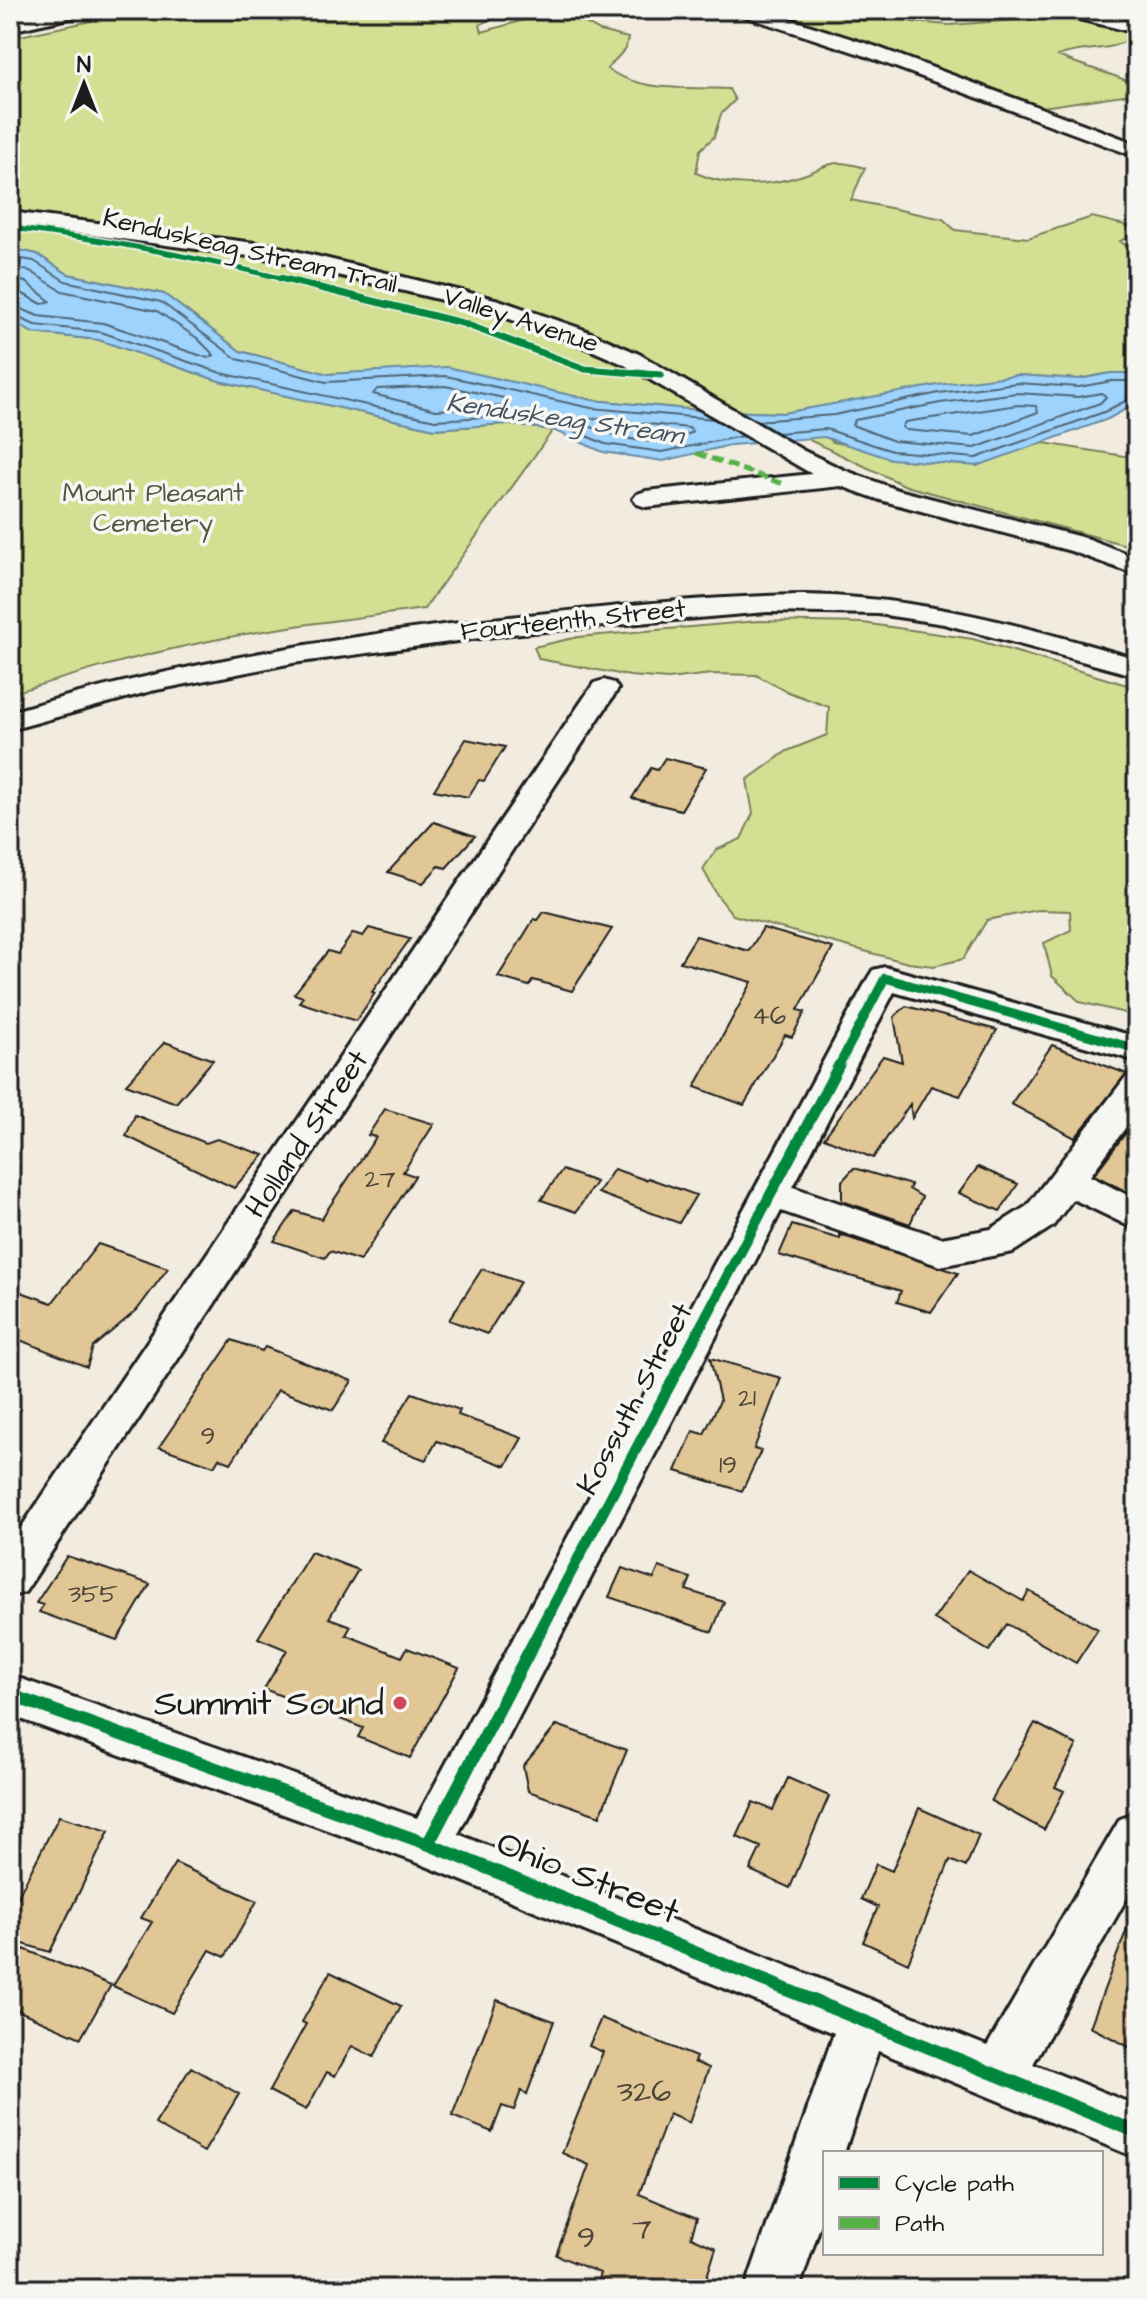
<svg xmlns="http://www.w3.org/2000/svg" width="1147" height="2299" viewBox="0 0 1147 2299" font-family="'Architects Daughter',sans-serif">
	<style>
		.green { fill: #d3e093; stroke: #787e58; stroke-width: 2 }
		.water { fill: #9dd3fc; stroke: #698aa2; stroke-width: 2 }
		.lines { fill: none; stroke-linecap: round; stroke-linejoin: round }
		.shore { stroke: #506576; stroke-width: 2 }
		.building { fill: #e1c696; stroke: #1c1c1c; stroke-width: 2 }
		.minor-casing { stroke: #1c1c1c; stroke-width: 6 }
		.highway-casing { stroke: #1c1c1c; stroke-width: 6 }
		.minor { fill: #f6f6f2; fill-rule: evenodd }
		.highway { fill: #f6f6f2; fill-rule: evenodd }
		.quiet { stroke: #55b145; stroke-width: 5; stroke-dasharray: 11 5; stroke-linecap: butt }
		.cycleway-far4-casing { stroke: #f6f6f2; stroke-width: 8 }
		.cycleway-far3-casing { stroke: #f6f6f2; stroke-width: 10 }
		.cycleway-far2-casing { stroke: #f6f6f2; stroke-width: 13 }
		.cycleway-far1-casing { stroke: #f6f6f2; stroke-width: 16 }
		.cycleway-casing { stroke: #f6f6f2; stroke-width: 18 }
		.cycleway-far4 { stroke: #00873e; stroke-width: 5 }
		.cycleway-far3 { stroke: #00873e; stroke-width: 7 }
		.cycleway-far2 { stroke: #00873e; stroke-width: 9 }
		.cycleway-far1 { stroke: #00873e; stroke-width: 11 }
		.cycleway { stroke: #00873e; stroke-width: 13 }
		.poi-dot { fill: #d1495b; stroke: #f6f6f2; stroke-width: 3 }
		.labels { text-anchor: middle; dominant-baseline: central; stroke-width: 7; stroke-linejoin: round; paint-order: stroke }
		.far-street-label { font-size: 26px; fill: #1c1c1c; stroke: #f6f6f2 }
		.far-water-label { font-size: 26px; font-style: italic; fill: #43535f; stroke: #f6f6f2 }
		.far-park-label { font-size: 26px; fill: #535740; stroke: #f6f6f2 }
		.number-label { font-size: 26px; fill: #4d463a }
		.street-label { font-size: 30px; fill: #1c1c1c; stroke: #f6f6f2 }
		.near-number-label { font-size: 32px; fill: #4d463a }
		.near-poi-label { font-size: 36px; fill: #1c1c1c; stroke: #f6f6f2; text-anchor: end }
		.near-street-label { font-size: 36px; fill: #1c1c1c; stroke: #f6f6f2 }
	</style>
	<rect width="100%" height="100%" fill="#f2ece0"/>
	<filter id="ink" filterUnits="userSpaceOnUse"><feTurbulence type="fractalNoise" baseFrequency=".0125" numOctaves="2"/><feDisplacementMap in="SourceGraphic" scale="16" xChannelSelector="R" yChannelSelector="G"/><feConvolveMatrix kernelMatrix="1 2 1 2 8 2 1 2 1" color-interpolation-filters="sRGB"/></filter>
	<g filter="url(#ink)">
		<path class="green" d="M144,10H505L480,25L482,32L559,10L580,13L582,21L600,31L628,38L626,48L607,69C647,94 684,86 729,89L735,100L721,114L714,137L700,150L696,173C728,187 765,187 800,176C832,166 827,157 865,168L851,200L943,219L955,230L1028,238L1092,217L1137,228V234L1120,241L1130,249H1137V373H1111L1079,379L1017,375L783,413L698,410L592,400L450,371L425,369L328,374L240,351L164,294L68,274L37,254L10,248V38Z
			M773,10H891L912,22L949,25L1042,18L1074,10H1137V21L1126,27L1130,39C1109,52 1081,47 1058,56C1084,67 1111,73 1137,85V93L1043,107Z
			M10,320L33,333L99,340L219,381L435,429L504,424L553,430L424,609C349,619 274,627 200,643C135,656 73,675 10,694Z
			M825,434L833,442L952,464L962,465L1044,443L1137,458V548L906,486L805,438Z
			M758,621L863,623L973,639L1137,688V1016L1080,1002L1052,976L1044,943L1071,930L1070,911L1038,910L987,920L963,959L934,966L908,963L733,915L717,895L703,869L716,850L741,839L753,813L747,780L787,751L827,735L829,707L788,692L756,675L712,674L668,679L630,676L539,659L534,647L578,637Z"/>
		<path class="water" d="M10,248L37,254L68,274L164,294L240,351L328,374L447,367L592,400L698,410L783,413L938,385L1017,375L1079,379L1111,373H1137V403L1108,419L977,466L891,459L824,437L731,445L663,461L603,452L553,430L504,424L435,429L219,381L99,340L33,333L10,320Z"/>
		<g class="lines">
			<path class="shore" d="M10,257L34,261L65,281L161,302L237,359L326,382L446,376L591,408L714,419
				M10,267L30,271L62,291L157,311L197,338L214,355L208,358L103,323L38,316L10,304
				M10,279L26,282L50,301L42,304L23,294L10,292
				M10,314L35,325L101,332L221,373L435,420L504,416L554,422L605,444L662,452L742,436
				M445,386L504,398L507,403L504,406L436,410L373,394L377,389Z
				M1017,393L1078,397L1102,393L1106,397L1100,403L975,448L894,441L852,425L855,420L940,403Z
				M1018,405L1036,406L1038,412L973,436L906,430L902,427L905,422Z
				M589,418L689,428L693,432C659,450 620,439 586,425L585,420Z
				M756,421L834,415L939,393L1017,383L1079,387L1112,381H1137
				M777,433L826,429L892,451L976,458L1104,412L1137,395"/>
		</g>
		<path class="building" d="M466,739L505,747L484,781L479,780L468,797L434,790Z
			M665,758L706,768L681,810L632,798L651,768L657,770Z
			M434,822L475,836L446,868L439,866L423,883L388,872Z
			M544,912L612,929L572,991L533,980L529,986L498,977L534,919L538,920Z
			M369,928L410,939L372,992L375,993L356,1021L299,1002L303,997L294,994L328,951L338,954L353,933L363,936Z
			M763,928L833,948L798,1010L805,1012L792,1037L785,1035L744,1105L695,1087L752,982L680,962L696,936L749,951Z
			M906,1006L997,1030L960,1096L931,1086L912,1118L910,1104L873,1158L824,1138L883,1056L902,1062L894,1017Z
			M165,1042L213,1060L176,1103L126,1084Z
			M1052,1045L1127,1074L1075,1138L1011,1104Z
			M385,1109L434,1124L403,1172L415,1176L360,1261L330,1251L325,1258L274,1241L295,1211L321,1219L376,1137L368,1135Z
			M135,1115L206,1143L217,1139L264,1155L234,1188L126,1136Z
			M1137,1118V1197L1094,1175Z
			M978,1167L1018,1184L1000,1211L959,1193Z
			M854,1168L911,1185L909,1189L922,1197L910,1224L842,1201V1181Z
			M614,1169L646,1180L648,1178L696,1195L679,1223L598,1193Z
			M562,1170L596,1182L576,1212L541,1200Z
			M792,1225L840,1239V1235L958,1273L931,1312L897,1302L901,1291L779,1255Z
			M98,1244L168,1268L137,1310L93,1347L87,1367L10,1336V1288L52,1303Z
			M482,1269L520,1282L487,1334L449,1320Z
			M232,1340L262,1351L265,1347L352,1381L333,1410L278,1390L231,1463L219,1458L214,1466L159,1447Z
			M710,1358L781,1378L754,1449L761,1451L742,1491L676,1471L693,1431L704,1434L720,1401Z
			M412,1393L460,1410L458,1415L522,1438L506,1466L437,1441L426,1460L381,1443Z
			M311,1552L358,1570L329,1618L351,1626L346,1635L402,1657L407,1648L459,1668L410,1758L358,1737L363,1728L264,1689L287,1650L258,1638Z
			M67,1556L150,1584L117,1640L39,1612L43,1605L36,1603Z
			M659,1567L691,1578L686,1590L724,1602L712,1632L609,1597L622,1568L654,1579Z
			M968,1570L1023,1601L1029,1591L1098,1629L1076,1663L1007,1624L989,1651L934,1619Z
			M1035,1723L1077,1745L1055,1787L1064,1791L1044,1830L991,1801Z
			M557,1725L627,1750L600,1816L528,1791L523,1766Z
			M788,1778L829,1796L790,1888L750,1870L761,1847L737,1837L753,1802L773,1810Z
			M919,1808L979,1835L966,1867L950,1860L908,1963L863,1942L878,1907L861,1899L876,1864L892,1871Z
			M59,1816L109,1831L50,1952L10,1940V1912Z
			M175,1863L257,1901L225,1957L210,1950L172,2013L113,1986L152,1922L141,1918Z
			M1134,1910H1137V2051L1090,2027Z
			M24,1949L111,1985L81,2038L10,2007V1974Z
			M330,1972L401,2006L374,2057L352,2046L335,2076L327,2072L306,2110L269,2091L306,2024L302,2022Z
			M497,2000L554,2021L527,2094L521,2091L514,2110L502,2106L492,2132L452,2116Z
			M601,2018L696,2057L694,2062L709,2068L689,2123L669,2114L639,2194L697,2218L691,2237L716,2248L703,2289H595L600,2273L556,2255L589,2165L562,2153L603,2052L589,2046Z
			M191,2067L239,2094L204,2152L155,2124Z"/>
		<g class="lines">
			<defs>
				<path id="minor" d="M735,10H762L874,46L1137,144V157L860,54L738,14Z
					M1055,10H1086L1137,23V33L1058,14Z
					M10,212L270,245L499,300L582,329L639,354L804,451L844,470L898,490L1089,539L1137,558V575L1071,551L880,500L841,486L646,507L637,504L633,499L637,494L646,491L812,474L623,364L566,339L484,310L270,259L10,224Z
					M804,595C920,597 1026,626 1137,659V676L944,624L878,614L767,612L510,634L293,663L151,691L10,730V712C183,661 359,633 538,614C627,605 715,596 804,595Z
					M604,680L614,683L618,689L25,1592L10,1597V1544L590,689L594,683Z
					M885,967L1137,1037V1061L894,992L793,1187L941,1238L991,1229L1027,1206L1125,1078L1137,1075V1112L1090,1176L1137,1200V1230L1073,1199L1053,1226L1013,1252L940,1266L781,1211L458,1834L987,2046L1120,1819L1137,1813V1880L1033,2064L1137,2106V2158L878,2051L844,2153H825V2211L799,2289H745L834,2033L421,1864L10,1715V1675L417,1818L868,978L873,970Z"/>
				<path id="highway" d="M45,10H86L83,15L10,31V17Z"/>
			</defs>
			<use href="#minor" class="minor-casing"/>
			<use href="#highway" class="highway-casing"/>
			<use href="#minor" class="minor"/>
			<use href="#highway" class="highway"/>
			<path class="quiet" d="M696,453L786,485"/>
			<defs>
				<path id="cycleway-far4" d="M10,228C104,239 196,257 288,280"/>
				<path id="cycleway-far3" d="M280,278L462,323L585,369L661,375"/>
				<path id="cycleway-far2" d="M838,1067L885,978L1137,1049"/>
				<path id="cycleway-far1" d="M549,1614L839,1065"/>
				<path id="cycleway" d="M10,1695L428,1844L1137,2132
					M428,1844L550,1612"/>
			</defs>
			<use href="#cycleway-far4" class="cycleway-far4-casing"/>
			<use href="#cycleway-far3" class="cycleway-far3-casing"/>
			<use href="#cycleway-far2" class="cycleway-far2-casing"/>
			<use href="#cycleway-far1" class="cycleway-far1-casing"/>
			<use href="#cycleway" class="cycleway-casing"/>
			<use href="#cycleway-far4" class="cycleway-far4"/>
			<use href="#cycleway-far3" class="cycleway-far3"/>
			<use href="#cycleway-far2" class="cycleway-far2"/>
			<use href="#cycleway-far1" class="cycleway-far1"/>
			<use href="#cycleway" class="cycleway"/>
		</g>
	</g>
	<circle class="poi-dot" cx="400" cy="1703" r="8"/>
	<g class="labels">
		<g class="far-street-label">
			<text transform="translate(250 251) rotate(13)">Kenduskeag Stream Trail</text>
			<text transform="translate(521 320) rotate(18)">Valley Avenue</text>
			<text transform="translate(573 620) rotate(-6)">Fourteenth Street</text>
		</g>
		<g class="far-water-label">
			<text transform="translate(565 419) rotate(8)">Kenduskeag Stream</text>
		</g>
		<g class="far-park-label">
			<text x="153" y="493">Mount Pleasant<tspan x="153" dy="30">Cemetery</tspan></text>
		</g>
		<g class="number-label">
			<text x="769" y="1016">46</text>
			<text x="380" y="1179">27</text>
			<text x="747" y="1398">21</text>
			<text x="208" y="1436">9</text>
			<text x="728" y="1465">19</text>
			<text x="93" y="1594">355</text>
		</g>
		<g class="street-label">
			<text transform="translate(307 1134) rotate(-56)">Holland Street</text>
			<text transform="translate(635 1399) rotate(-62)">Kossuth Street</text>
		</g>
		<g class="near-number-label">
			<text x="644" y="2091">326</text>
			<text x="642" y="2229">7</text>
			<text x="586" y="2237">9</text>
		</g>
		<g class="near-poi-label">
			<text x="384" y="1703">Summit Sound</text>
		</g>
		<g class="near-street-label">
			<text transform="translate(588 1878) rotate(22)">Ohio Street</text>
		</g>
	</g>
	<rect width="1147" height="2299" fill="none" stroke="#f6f6f2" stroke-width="40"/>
	<rect x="20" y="20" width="1107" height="2259" fill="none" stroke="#1c1c1c" stroke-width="3" filter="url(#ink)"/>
	<rect x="823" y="2151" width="280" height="104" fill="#f6f6f2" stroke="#9f9f9c" stroke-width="2"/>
	<rect x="839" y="2177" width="40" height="12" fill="#00873e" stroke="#9f9f9c" stroke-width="2"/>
	<text x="895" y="2191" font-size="24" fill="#1c1c1c">Cycle path</text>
	<rect x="839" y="2217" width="40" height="12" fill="#55b145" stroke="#9f9f9c" stroke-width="2"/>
	<text x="895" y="2231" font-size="24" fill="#1c1c1c">Path</text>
	<g transform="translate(84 84)" stroke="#f6f6f2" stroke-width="6" paint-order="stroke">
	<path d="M0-6L14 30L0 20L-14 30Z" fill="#1c1c1c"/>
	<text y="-12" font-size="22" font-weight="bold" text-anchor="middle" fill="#1c1c1c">N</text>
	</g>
</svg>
